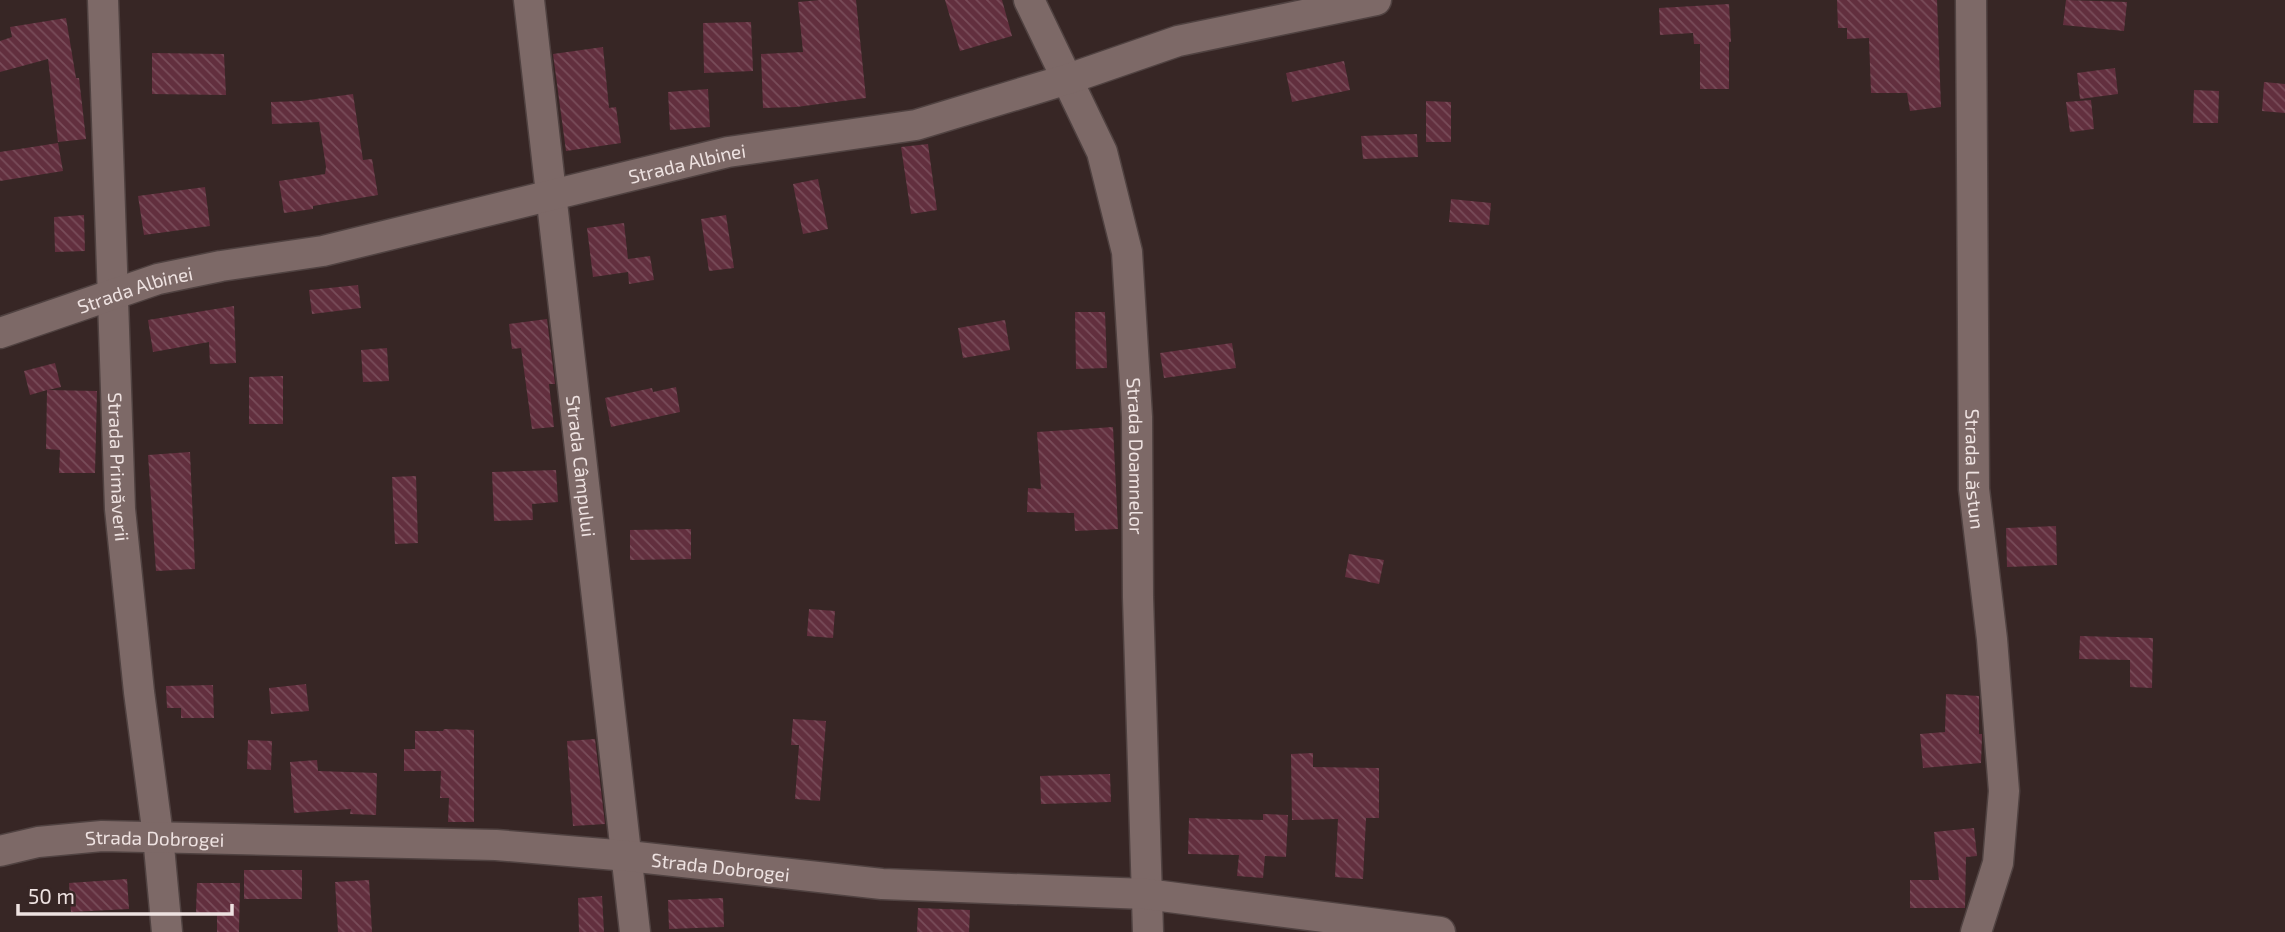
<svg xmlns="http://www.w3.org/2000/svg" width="2285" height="932" viewBox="0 0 2285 932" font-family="'Exo 2',sans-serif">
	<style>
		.building { fill: url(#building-back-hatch) }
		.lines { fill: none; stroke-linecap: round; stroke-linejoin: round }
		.minor-casing { stroke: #504241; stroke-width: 33 }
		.minor { stroke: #7d6967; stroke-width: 30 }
		.labels { text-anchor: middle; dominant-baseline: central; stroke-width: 5; stroke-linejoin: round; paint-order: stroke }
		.street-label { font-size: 19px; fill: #eee2e1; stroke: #372625 }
	</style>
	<defs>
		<pattern id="building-back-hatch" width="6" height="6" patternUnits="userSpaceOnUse" patternTransform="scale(1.75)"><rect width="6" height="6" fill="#622f3e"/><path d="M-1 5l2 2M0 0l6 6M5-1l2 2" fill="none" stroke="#794d5a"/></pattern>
	</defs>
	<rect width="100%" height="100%" fill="#372625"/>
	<path class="building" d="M820,0H856L866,98L796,107L763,108L761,54L803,52L798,2Z
		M945,0H1002L1012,36L960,51Z
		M1837,0H1937L1941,107L1910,111L1907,93H1871L1869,38L1847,39V28H1838Z
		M2066,0L2127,2L2124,31L2063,25Z
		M1729,4L1731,42H1729V89H1700V44H1694L1693,33L1660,35L1659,8Z
		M66,18L76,78H79L86,139L58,142L48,59L0,72V41L12,37L10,27Z
		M751,22L753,71L704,73L703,23Z
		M603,47L609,108L616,107L621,143L566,151L553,54Z
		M152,53L224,54L226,95L152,94Z
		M1344,61L1350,90L1292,102L1286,73Z
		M2115,68L2118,94L2080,99L2077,73Z
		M2264,82L2285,84V113L2262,111Z
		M708,89L710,127L670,130L668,92Z
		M2194,90L2219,91L2218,123H2193Z
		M353,94L363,160L372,159L378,195L313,206V209L284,213L279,181L325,174L326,167L319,122L272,124L271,102L301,101Z
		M2091,100L2094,129L2070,132L2066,102Z
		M1426,101L1451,102V142H1426Z
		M1417,134L1418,157L1363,159L1361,136Z
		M58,143L63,171L0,181V152Z
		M928,144L937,210L911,214L901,147Z
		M818,179L828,229L803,234L793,184Z
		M205,187L210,226L144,235L138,196Z
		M1451,199L1491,203L1489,225L1449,222Z
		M84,215L85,251L55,252L54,217Z
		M726,215L734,268L709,271L701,219Z
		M624,223L628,259L650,256L654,280L629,284L628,272L593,277L587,228Z
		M358,285L361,308L312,314L309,290Z
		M234,306L236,363L210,364L209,342L153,352L148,320Z
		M1075,312H1105L1107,368L1076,369Z
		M547,319L555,384H549L554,427L532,429L521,348L512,349L509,324Z
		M1005,320L1010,350L963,358L958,328Z
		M1232,343L1236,368L1164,378L1160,353Z
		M387,348L389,381L363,382L361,350Z
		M55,363L61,387L48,390L97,391L95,473H59L60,450L46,449L47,390L30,395L24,371Z
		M283,376V424H249V377Z
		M676,387L680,412L611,427L605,398L652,388L653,392Z
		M1113,427L1118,529L1075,531L1074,513L1027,512L1028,488L1041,489L1037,432Z
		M190,452L195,569L156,571L148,455Z
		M556,470L558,502L532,504L533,520L494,521L492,472Z
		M416,476L418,543L395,544L392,477Z
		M2056,526L2057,565L2007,567L2006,528Z
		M691,529V559L630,560V530Z
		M1349,554L1384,560L1379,584L1345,577Z
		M809,609L835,611L833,638L807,636Z
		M2080,636L2153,638L2152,688L2130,687V660L2079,659Z
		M306,684L309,711L271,714L269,688Z
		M213,685L214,718H181V708H167L166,686Z
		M1946,694L1979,696V734H1982V737L1981,763L1923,768L1920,734L1945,732Z
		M793,719L826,721L820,801L795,799L799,745H791Z
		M444,729L474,730V822H448L449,798H440L441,771H404V749H415V731H443Z
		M595,739L605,824L573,826L567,741Z
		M248,740L272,741L271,770L247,769Z
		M1313,753V767L1379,768V818H1366L1363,879L1335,877L1338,819L1292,820L1291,754Z
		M317,760L318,771L377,773L376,815L350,814L351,809L294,813L290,762Z
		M1110,774L1111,802L1041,804L1040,776Z
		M1263,814L1288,815L1286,857L1265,856L1263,878L1237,876L1239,855L1188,854L1189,818L1263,820Z
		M1974,828L1977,856L1966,857L1965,908H1910V880H1939L1934,832Z
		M244,870H302V899H244Z
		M127,879L129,909L71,912L69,883Z
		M369,880L372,932H338L335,882Z
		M197,883H240L239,932H217V913H196Z
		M602,896L604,932H579L578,898Z
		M723,898L724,927L669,929L668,900Z
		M918,908L970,910L969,932H917Z"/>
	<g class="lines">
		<defs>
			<g id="minor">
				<path id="s1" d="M103,0L120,509L139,692L158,836L167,932"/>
				<path id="s2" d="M529,0L635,932"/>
				<path id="s3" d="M1029,0L1102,152L1127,252L1137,417L1138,597L1148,932"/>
				<path id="s4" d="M1971,0L1974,489L1992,639L2004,791L1998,863L1976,932"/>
				<path id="s5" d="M0,333L158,279L221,266L323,251L728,152L916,125L1068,79L1178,41L1376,0"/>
				<path id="s6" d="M0,851L38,842L102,836L496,845L628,856L882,884L1146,894L1440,932"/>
			</g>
		</defs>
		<use href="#minor" class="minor-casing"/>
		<use href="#minor" class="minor"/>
	</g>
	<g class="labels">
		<g class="street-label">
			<text stroke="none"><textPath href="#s5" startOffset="709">Strada Albinei</textPath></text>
			<text stroke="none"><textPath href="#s5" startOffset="142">Strada Albinei</textPath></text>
			<text stroke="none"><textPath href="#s3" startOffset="476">Strada Doamnelor</textPath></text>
			<text stroke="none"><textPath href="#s2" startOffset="469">Strada Câmpului</textPath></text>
			<text stroke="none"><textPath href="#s1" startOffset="467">Strada Primăverii</textPath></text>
			<text stroke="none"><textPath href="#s4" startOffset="469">Strada Lăstun</textPath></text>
			<text stroke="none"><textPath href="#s6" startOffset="156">Strada Dobrogei</textPath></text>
			<text stroke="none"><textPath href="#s6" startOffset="723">Strada Dobrogei</textPath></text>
		</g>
	</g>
	<path d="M18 904v10h214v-10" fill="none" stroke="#eee2e1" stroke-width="3.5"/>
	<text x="28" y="904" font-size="21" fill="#eee2e1" stroke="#372625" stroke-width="5" paint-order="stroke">50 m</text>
</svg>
